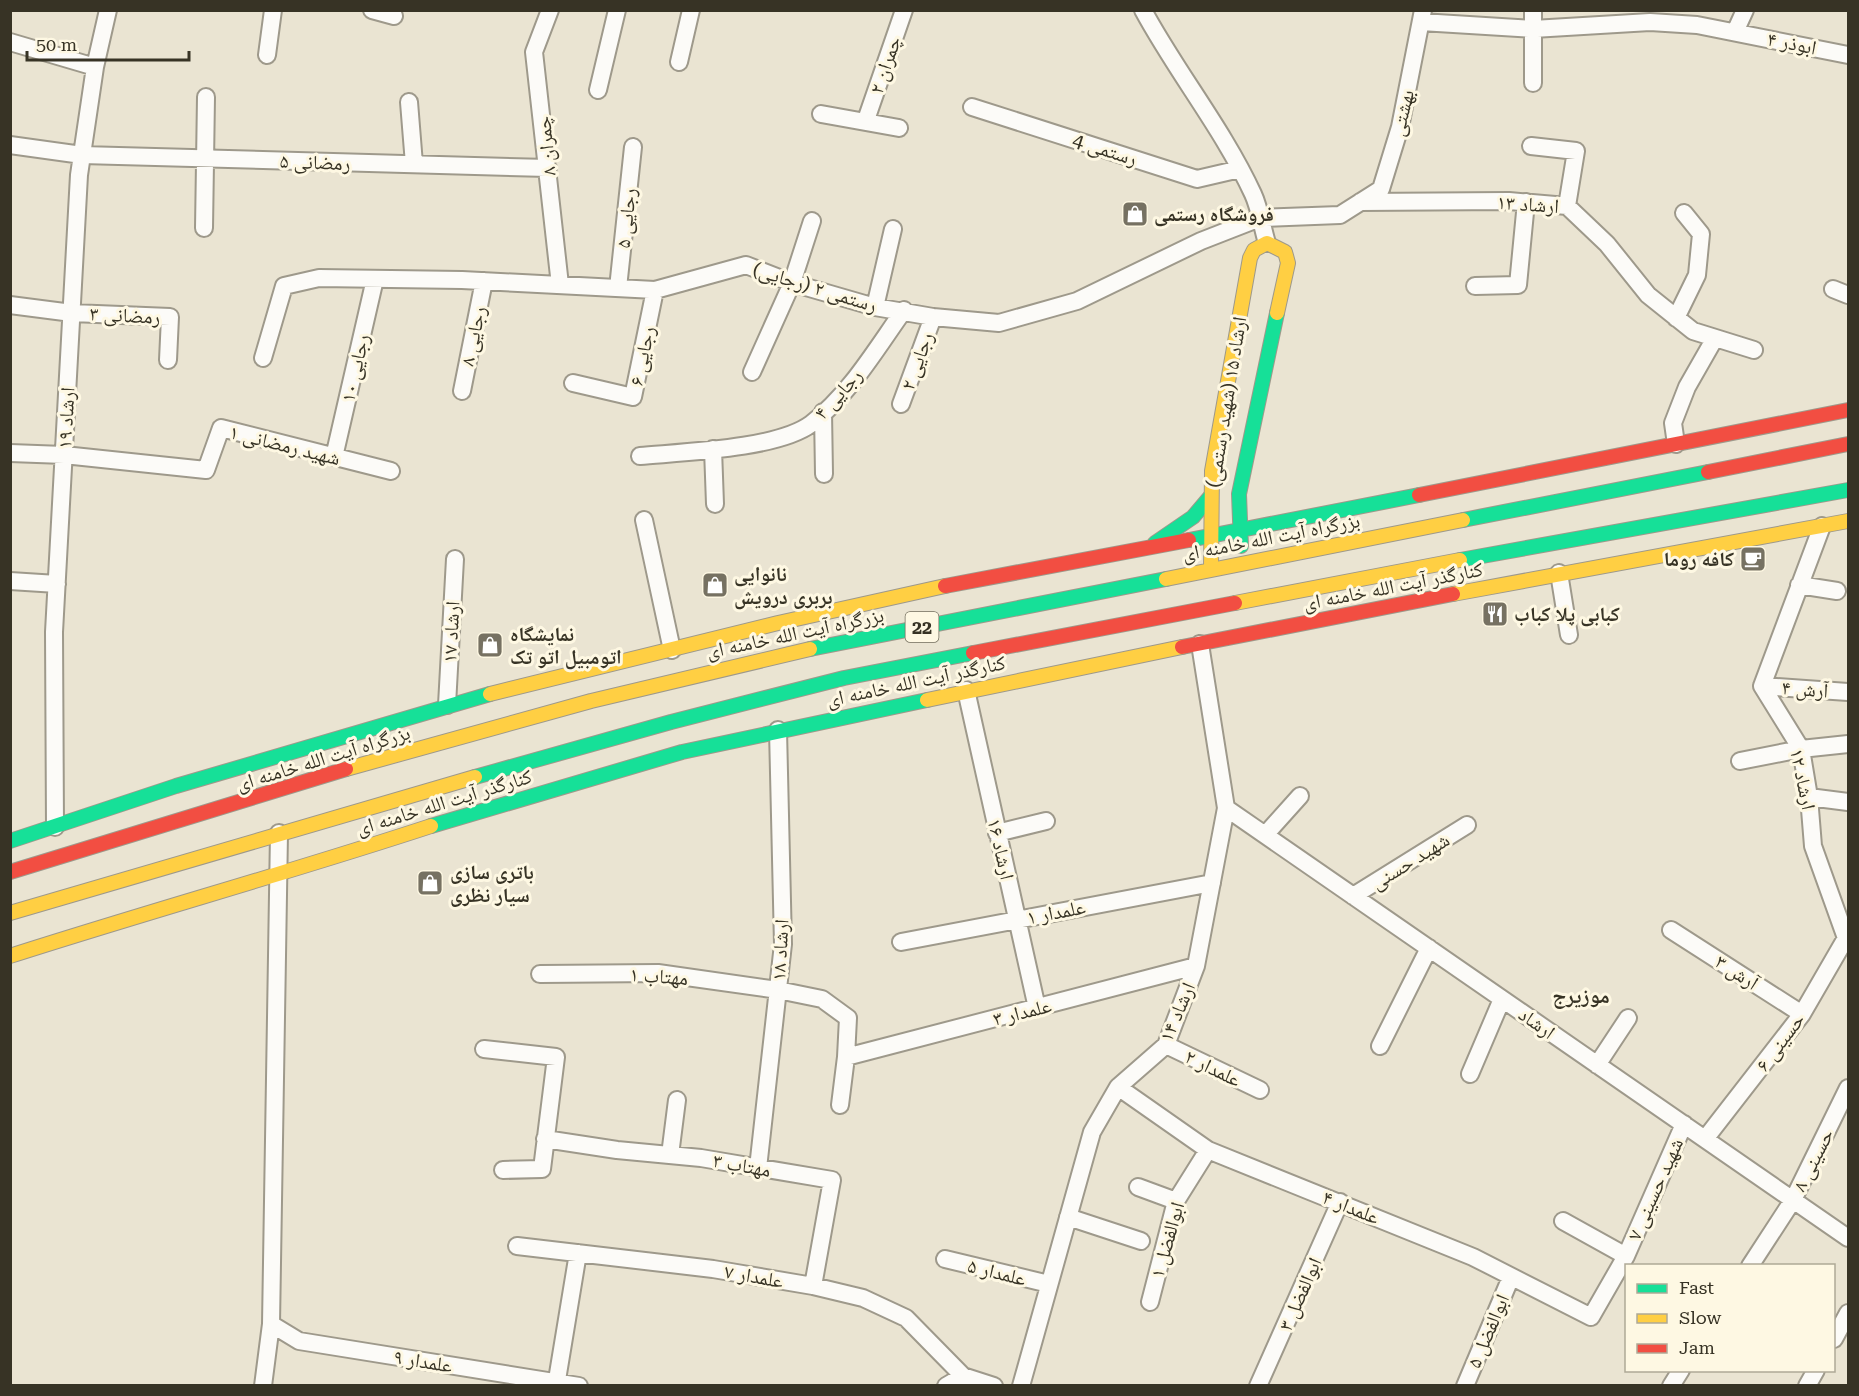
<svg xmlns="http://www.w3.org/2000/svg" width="1859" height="1396" viewBox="0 0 1859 1396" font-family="'Roboto Serif','Noto Naskh Arabic',serif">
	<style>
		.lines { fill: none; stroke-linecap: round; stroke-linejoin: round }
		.street-casing { stroke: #9e998b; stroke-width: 20 }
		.fast-casing { stroke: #9e998b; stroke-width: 16 }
		.slow-casing { stroke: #9e998b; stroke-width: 16 }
		.jam-casing { stroke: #9e998b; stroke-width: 16 }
		.street { stroke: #fcfbf8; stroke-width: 16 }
		.fast { stroke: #16e098; stroke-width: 14 }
		.slow { stroke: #ffcf43; stroke-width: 14 }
		.jam { stroke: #f24e42; stroke-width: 14 }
		.labels { text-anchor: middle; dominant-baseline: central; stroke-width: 6; stroke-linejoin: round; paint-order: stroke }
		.shield { fill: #fef8e3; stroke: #736e5e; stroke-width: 1.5 }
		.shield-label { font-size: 18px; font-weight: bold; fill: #373325 }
		.street-label { font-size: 20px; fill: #373325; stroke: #fef8e3 }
		.poi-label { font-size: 20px; font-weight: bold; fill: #373325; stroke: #fef8e3; text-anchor: start }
		.neighbourhood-label { font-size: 21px; font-weight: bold; fill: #373325; stroke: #fef8e3 }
	</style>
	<rect width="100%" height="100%" fill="#eae4d2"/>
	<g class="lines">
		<defs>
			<path id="street" d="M372,10L394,16
				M550,10L534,52L560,285
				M1143,10C1177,73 1223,129 1253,194C1260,209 1262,227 1267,243
				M1421,22L1533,29L1650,22L1697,25L1848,55
				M1735,32L1745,10
				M10,42L95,67
				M267,55L273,10
				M679,62L691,10
				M1533,83V10
				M598,90L617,10
				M409,102L414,164
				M972,107L1197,179L1240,169
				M821,114L899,128
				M866,120L904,10
				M10,145L82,155L548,168
				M1531,146L1576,151L1567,206
				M1360,202L1509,201L1567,206L1607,244L1648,295L1693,331L1754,350
				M204,228L206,97
				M1475,286L1518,285L1526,202
				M618,288L633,147
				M1833,289L1848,295
				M10,305L72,313L170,317L168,360
				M875,307L893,229
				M1676,318L1697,275L1701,234L1684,213
				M263,358L284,286L319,278L462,280L655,290L746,265L792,283L875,307L933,317L999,323L1077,301L1201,241L1260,218L1340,215L1381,189L1400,127L1423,10
				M752,372L792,283L812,221
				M573,383L633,397L655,290
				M462,391L484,281
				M901,404L933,317
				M823,412L824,474
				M1676,444L1673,423L1687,387L1715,338
				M713,449L715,504
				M10,453L64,455L206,470L221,428L391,471
				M640,456C684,452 777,449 811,424C850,394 876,349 904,310
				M334,457L375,279
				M644,520L672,650
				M1559,573L1569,635
				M10,581L57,584
				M1799,585L1837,591
				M1762,686L1848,692
				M966,690L1037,1008
				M447,705L455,559
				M1740,761L1801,749L1848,744
				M1809,797L1848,802
				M1226,808L1848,1238
				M55,827L54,632L79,175L95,67L108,10
				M997,833L1046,821
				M1265,835L1300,796
				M1353,896L1467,825
				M1671,930L1802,1014
				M901,942L1212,883
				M540,974L658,973L778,990L822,999L848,1018L846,1057L840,1105
				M1166,1045L1260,1090
				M1380,1046L1429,948
				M484,1049L556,1057L542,1169L503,1170
				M846,1057L1196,966
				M1597,1065L1628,1018
				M1470,1074L1502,999
				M1118,1087L1208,1150L1473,1257L1591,1317L1626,1256L1684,1124
				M545,1139L617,1150L701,1158L832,1180L813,1286
				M1705,1139L1802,1014L1846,938L1813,846L1809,797L1801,749L1762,686L1822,526
				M670,1155L677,1100
				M758,1168L783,944L778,730
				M1138,1187L1176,1201
				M1068,1217L1141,1241
				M1563,1221L1626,1256
				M517,1246L713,1269L813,1286L863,1298L906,1318L963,1376
				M945,1259L1049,1284
				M1750,1266L1793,1200L1848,1088
				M1150,1302L1176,1201L1208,1150
				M271,1324L299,1341L579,1386
				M1834,1339L1848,1313
				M263,1386L271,1324L279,833
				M556,1386L578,1253
				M946,1386L963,1376L994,1386
				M1021,1386L1092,1132L1118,1087L1166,1045L1196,966L1226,808L1200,644
				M1258,1386L1340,1202
				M1465,1386L1511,1277
				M1671,1386L1681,1370
				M1807,1386L1816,1370"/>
			<path id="fast" d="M1463,520L1708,472
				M1189,540L1419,495
				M1155,543L1193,517L1210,497
				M1241,546L1239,494L1277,313
				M1460,560L1848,490
				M810,649L1166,579
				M475,777L671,722L844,678L973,653
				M431,826L682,752L927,700
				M10,841L176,786L490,694"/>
			<path id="slow" d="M1211,569L1212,471L1250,258L1254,250L1267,243L1285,252L1288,263L1277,313
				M1166,579L1463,520
				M1453,594L1848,521
				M1235,603L1460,560
				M490,694L778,623L945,586
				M927,700L1182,647
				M346,769L591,701L810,649
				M10,913L475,777
				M10,956C150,911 291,872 431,826"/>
			<path id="jam" d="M1708,472L1848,444
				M1419,495L1848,410
				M945,586L1189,540
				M1182,647L1453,594
				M973,653L1235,603
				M10,872L346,769"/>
		</defs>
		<use href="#street" class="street-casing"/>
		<use href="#fast" class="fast-casing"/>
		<use href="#slow" class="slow-casing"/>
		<use href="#jam" class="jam-casing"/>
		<use href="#street" class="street"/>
		<use href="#fast" class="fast"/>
		<use href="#slow" class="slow"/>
		<use href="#jam" class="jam"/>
	</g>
	<defs>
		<symbol id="shop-square" viewBox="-11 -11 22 22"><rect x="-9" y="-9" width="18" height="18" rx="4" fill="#767162" stroke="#fef8e3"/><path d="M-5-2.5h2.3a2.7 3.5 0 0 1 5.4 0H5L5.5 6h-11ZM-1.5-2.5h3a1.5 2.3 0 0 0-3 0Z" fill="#fff"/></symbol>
		<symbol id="cafe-square" viewBox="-11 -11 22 22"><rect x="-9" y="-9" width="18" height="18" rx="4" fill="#767162" stroke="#fef8e3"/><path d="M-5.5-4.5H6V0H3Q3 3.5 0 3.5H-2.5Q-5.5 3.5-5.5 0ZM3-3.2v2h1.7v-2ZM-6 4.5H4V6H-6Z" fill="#fff"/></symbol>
		<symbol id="restaurant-square" viewBox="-11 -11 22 22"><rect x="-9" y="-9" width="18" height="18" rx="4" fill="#767162" stroke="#fef8e3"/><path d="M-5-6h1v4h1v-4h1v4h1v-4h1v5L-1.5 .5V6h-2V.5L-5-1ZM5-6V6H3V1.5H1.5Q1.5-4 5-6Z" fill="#fff"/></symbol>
	</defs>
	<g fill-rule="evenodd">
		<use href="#shop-square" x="1120" y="199" width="30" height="30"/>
		<use href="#cafe-square" x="1738" y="544" width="30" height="30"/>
		<use href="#shop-square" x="700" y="570" width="30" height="30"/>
		<use href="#restaurant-square" x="1480" y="599" width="30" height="30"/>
		<use href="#shop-square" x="475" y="630" width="30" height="30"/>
		<use href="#shop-square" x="415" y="868" width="30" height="30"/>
	</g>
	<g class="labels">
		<rect class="shield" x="905.5" y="612" width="33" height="30" rx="4.5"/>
		<g class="shield-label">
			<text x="922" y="627">22</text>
		</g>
		<g class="street-label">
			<text transform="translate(1792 43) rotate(11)">ابوذر ۴</text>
			<text transform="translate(885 65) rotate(-71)">چمران ۲</text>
			<text transform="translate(1402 113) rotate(-77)">بهشتی</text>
			<text transform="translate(546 146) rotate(-96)">چمران ۸</text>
			<text transform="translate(1105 149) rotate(18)">رستمی 4</text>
			<text transform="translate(315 162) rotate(2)">رمضانی ۵</text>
			<text transform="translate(1528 204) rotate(4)">ارشاد ۱۳</text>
			<text transform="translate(626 218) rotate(-84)">رجایی ۵</text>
			<text transform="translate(815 287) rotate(17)">رستمی ۲ (رجایی)</text>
			<text transform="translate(125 315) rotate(3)">رمضانی ۳</text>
			<text transform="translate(473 336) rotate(-78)">رجایی ۸</text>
			<text transform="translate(642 356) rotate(-78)">رجایی ۶</text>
			<text transform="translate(917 361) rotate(-70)">رجایی ۲</text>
			<text transform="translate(355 368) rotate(-77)">رجایی ۱۰</text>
			<text transform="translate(838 394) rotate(-48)">رجایی ۴</text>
			<text transform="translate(1226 402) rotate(-81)">ارشاد ۱۵ (شهید رستمی)</text>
			<text transform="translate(66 418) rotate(-87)">ارشاد ۱۹</text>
			<text transform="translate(285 445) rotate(14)">شهید رمضانی ۱</text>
			<text transform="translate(1271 537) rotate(-11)">بزرگراه آیت الله خامنه ای</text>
			<text transform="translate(1393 586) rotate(-11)">کنارگذر آیت الله خامنه ای</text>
			<text transform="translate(451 632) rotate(-87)">ارشاد ۱۷</text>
			<text transform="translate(795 633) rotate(-12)">بزرگراه آیت الله خامنه ای</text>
			<text transform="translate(916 681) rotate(-12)">کنارگذر آیت الله خامنه ای</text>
			<text transform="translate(1805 689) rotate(4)">آرش ۴</text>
			<text transform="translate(323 758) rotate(-17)">بزرگراه آیت الله خامنه ای</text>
			<text transform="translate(1803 779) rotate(78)">ارشاد ۱۲</text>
			<text transform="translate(444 802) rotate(-17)">کنارگذر آیت الله خامنه ای</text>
			<text transform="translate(1001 849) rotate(77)">ارشاد ۱۶</text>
			<text transform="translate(1410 861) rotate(-32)">شهید حسنی</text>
			<text transform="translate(1056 912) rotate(-11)">علمدار ۱</text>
			<text transform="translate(780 950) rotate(-87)">ارشاد ۱۸</text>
			<text transform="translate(1737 972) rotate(33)">آرش ۳</text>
			<text transform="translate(659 976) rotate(4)">مهتاب ۱</text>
			<text transform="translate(1022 1012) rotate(-14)">علمدار ۳</text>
			<text transform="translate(1177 1012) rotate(-67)">ارشاد ۱۴</text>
			<text transform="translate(1537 1023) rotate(35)">ارشاد</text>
			<text transform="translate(1780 1042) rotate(-53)">حسینی ۶</text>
			<text transform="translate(1213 1068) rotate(26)">علمدار ۲</text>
			<text transform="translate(1813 1160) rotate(-63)">حسینی ۸</text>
			<text transform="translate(742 1165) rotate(10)">مهتاب ۳</text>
			<text transform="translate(1655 1189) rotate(-66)">شهید حسینی ۷</text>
			<text transform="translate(1351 1207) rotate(22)">علمدار ۴</text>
			<text transform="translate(1167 1240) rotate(-74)">ابوالفضل ۱</text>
			<text transform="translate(997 1272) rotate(14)">علمدار ۵</text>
			<text transform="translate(754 1276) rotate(10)">علمدار ۷</text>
			<text transform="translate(1300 1294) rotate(-66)">ابوالفضل ۳</text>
			<text transform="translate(1488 1331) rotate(-67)">ابوالفضل ۵</text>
			<text transform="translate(423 1361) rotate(9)">علمدار ۹</text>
		</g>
		<g class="poi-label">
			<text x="1154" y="214">فروشگاه رستمی</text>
			<text x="1734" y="559" text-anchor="end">کافه روما</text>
			<text x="734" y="574">نانوایی<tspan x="734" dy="23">بربری درویش</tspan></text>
			<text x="1514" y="614">کبابی پلا کباب</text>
			<text x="510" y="634">نمایشگاه<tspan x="510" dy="23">اتومبیل اتو تک</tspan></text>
			<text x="450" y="872">باتری سازی<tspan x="450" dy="23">سیار نظری</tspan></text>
		</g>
		<g class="neighbourhood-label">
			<text x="1581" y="996">موزیرج</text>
		</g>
	</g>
	<rect width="1859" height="1396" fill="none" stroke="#373325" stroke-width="24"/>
	<rect x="1625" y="1264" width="210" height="108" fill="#fef8e3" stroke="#aea997" stroke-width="1.5"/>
	<rect x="1637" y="1284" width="30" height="9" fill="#16e098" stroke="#aea997" stroke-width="1.5"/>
	<text x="1679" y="1294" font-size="18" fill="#373325">Fast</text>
	<rect x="1637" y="1314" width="30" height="9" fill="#ffcf43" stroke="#aea997" stroke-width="1.5"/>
	<text x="1679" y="1324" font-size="18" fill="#373325">Slow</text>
	<rect x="1637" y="1344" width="30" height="9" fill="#f24e42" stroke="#aea997" stroke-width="1.5"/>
	<text x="1679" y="1354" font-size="18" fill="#373325">Jam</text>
	<path d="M27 51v9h162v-9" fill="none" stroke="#373325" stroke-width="3"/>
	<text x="36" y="51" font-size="18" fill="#373325" stroke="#fef8e3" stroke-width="4.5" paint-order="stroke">50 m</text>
</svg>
